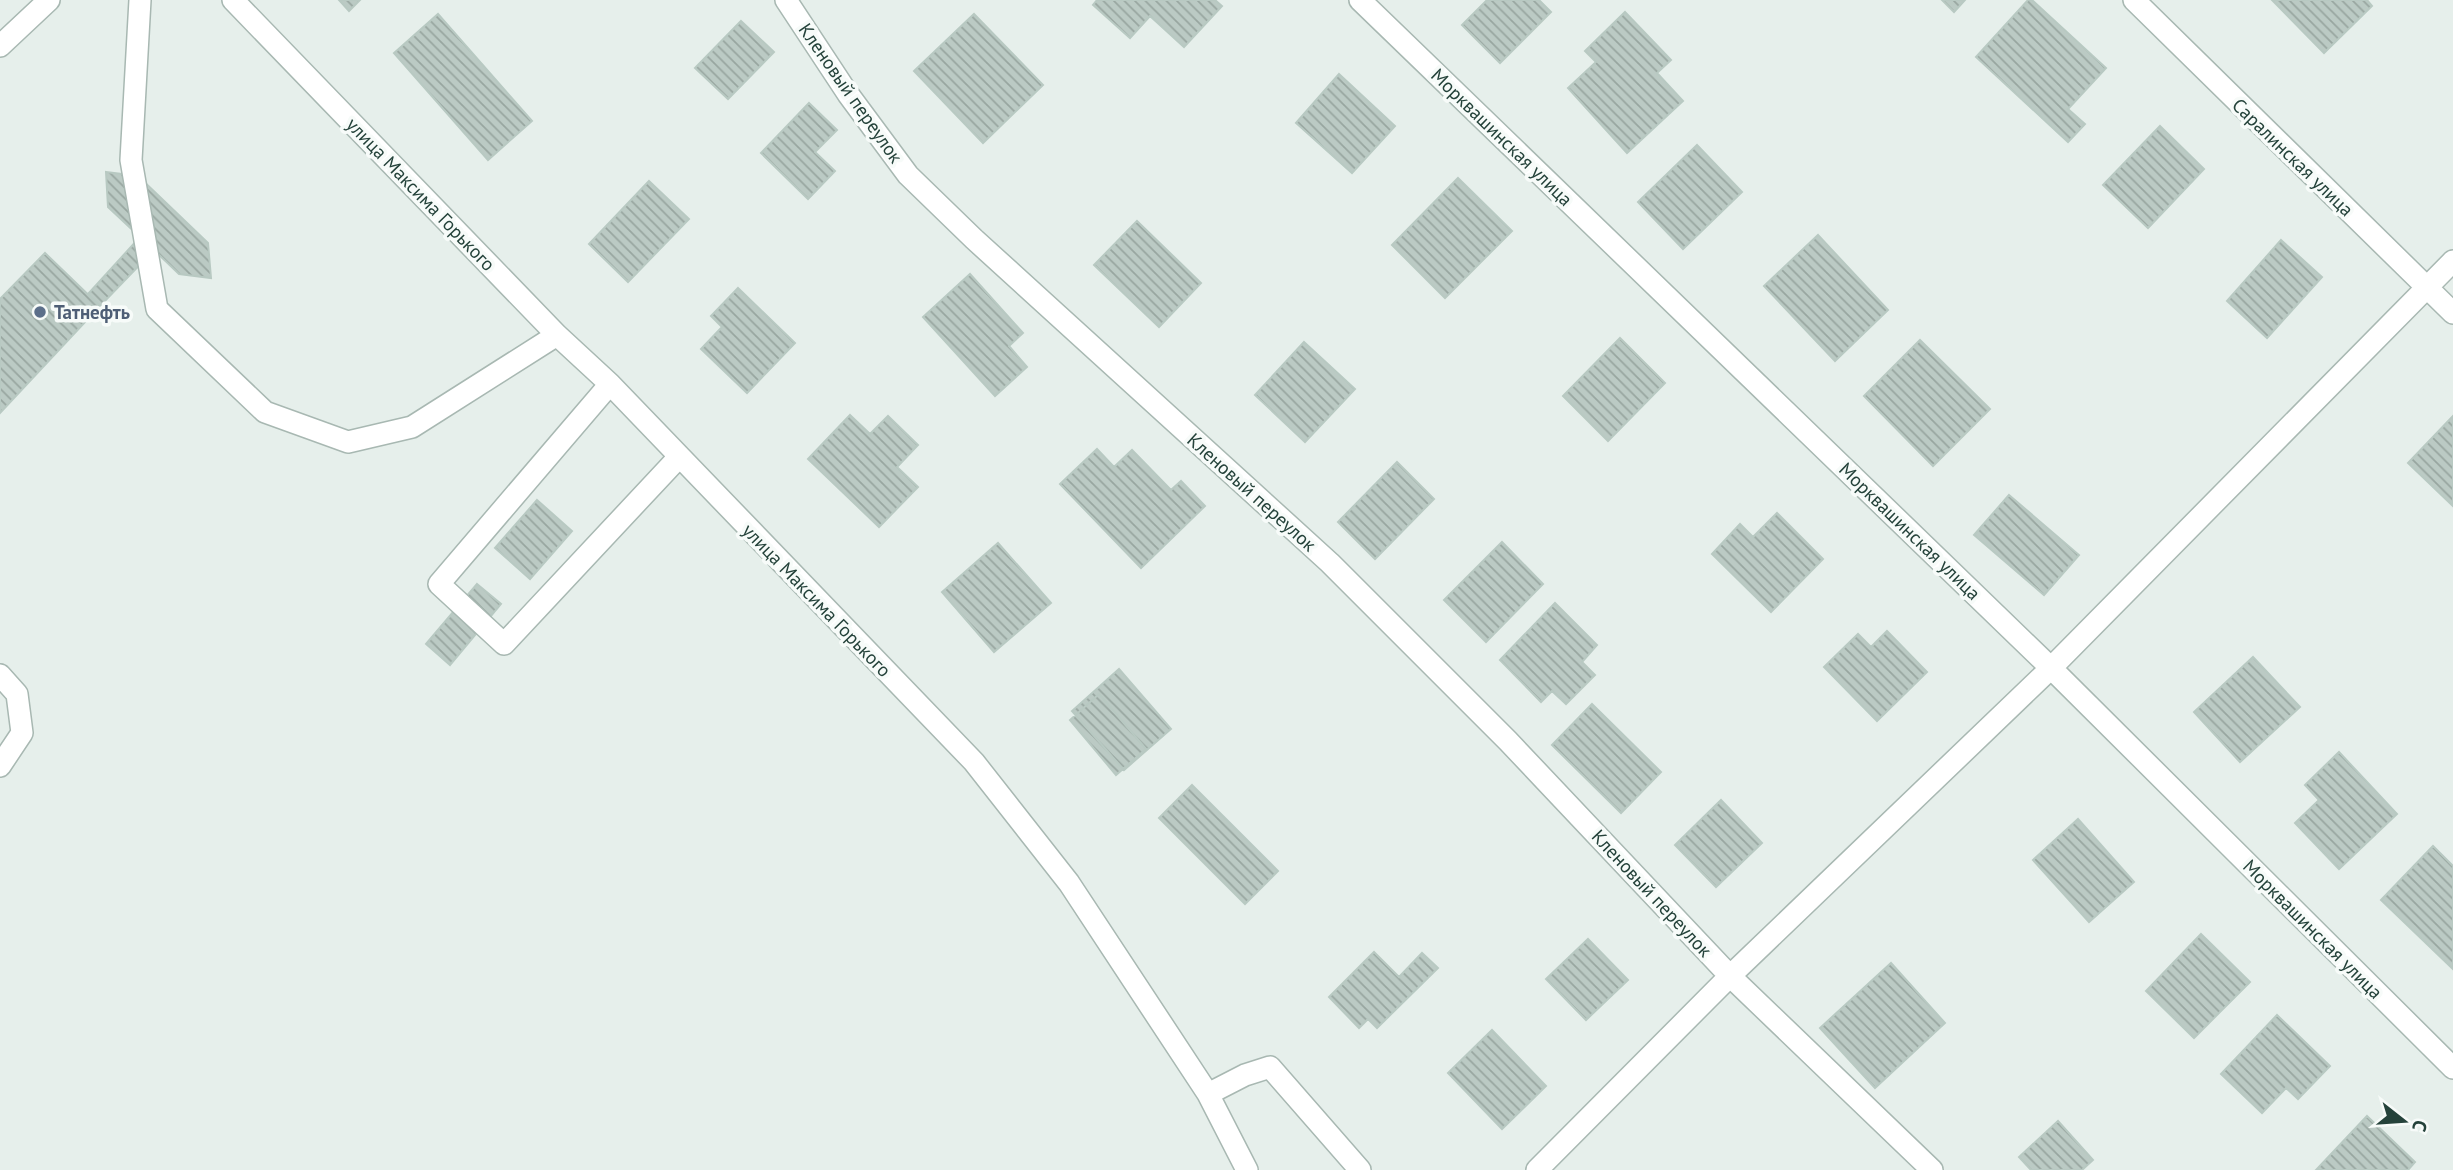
<svg xmlns="http://www.w3.org/2000/svg" width="2453" height="1170" viewBox="0 0 2453 1170" font-family="'PT Sans',sans-serif">
	<style>
		.building { fill: url(#building-back-hatch); stroke: #b8c9c2; stroke-width: 2 }
		.lines { fill: none; stroke-linecap: round; stroke-linejoin: round }
		.minor-casing { stroke: #a8b8b2; stroke-width: 24 }
		.minor { stroke: #fff; stroke-width: 21 }
		.service-dot { fill: #5c6f8a; stroke: #f7fbf9; stroke-width: 2.5 }
		.labels { text-anchor: middle; dominant-baseline: central; stroke-width: 7; stroke-linejoin: round; paint-order: stroke }
		.street-label { font-size: 19px; fill: #24423a; stroke: #f7fbf9 }
		.service-label { font-size: 19px; font-weight: bold; fill: #4e5e75; stroke: #f7fbf9; text-anchor: start }
	</style>
	<defs>
		<pattern id="building-back-hatch" width="6" height="6" patternUnits="userSpaceOnUse" patternTransform="scale(1.75)"><rect width="6" height="6" fill="#bbcac4"/><path d="M-1 5l2 2M0 0l6 6M5-1l2 2" fill="none" stroke="#98a6a0"/></pattern>
	</defs>
	<rect width="100%" height="100%" fill="#e6efeb"/>
	<path class="building" d="M339,0H360L349,11Z
		M1097,0H1215L1222,6L1184,47L1150,16L1130,38L1093,5Z
		M1487,0H1539L1551,12L1500,63L1462,25Z
		M1942,0H1965L1954,12Z
		M2028,0H2032L2106,68L2068,109L2085,124L2068,142L1976,57Z
		M2272,0H2367L2372,6L2324,53Z
		M1625,12L1671,60L1657,73L1683,101L1627,153L1568,88L1596,62L1585,51Z
		M438,14L532,121L488,160L394,53Z
		M974,14L1043,85L983,143L914,71Z
		M741,21L774,52L728,99L695,68Z
		M1339,74L1395,126L1352,173L1296,123Z
		M809,103L837,130L815,152L835,171L808,199L761,153Z
		M2160,126L2204,169L2148,228L2103,185Z
		M1697,145L1742,192L1683,249L1638,202Z
		M106,172L138,176L208,243L211,278L179,274L154,250L100,306L88,294L140,237L108,207Z
		M1458,178L1512,231L1445,298L1392,245Z
		M649,181L689,219L628,282L589,244Z
		M1137,221L1201,283L1159,327L1094,265Z
		M1818,235L1888,310L1835,361L1764,286Z
		M2281,240L2322,277L2267,338L2227,301Z
		M45,253L100,306L0,413V299Z
		M970,274L1023,333L1009,346L1027,367L995,396L923,317Z
		M738,288L795,343L747,393L701,349L722,327L711,316Z
		M1620,338L1665,383L1608,441L1563,396Z
		M1920,340L1990,409L1933,466L1864,396Z
		M1304,342L1355,389L1305,442L1255,395Z
		M850,415L870,434L888,416L918,445L897,467L918,487L879,527L808,459Z
		M2453,416V506L2408,463Z
		M1097,449L1114,467L1132,450L1171,490L1181,481L1205,506L1141,568L1060,484Z
		M1397,462L1434,499L1375,559L1338,522Z
		M2009,495L2079,555L2044,595L1974,535Z
		M537,500L572,531L530,579L495,548Z
		M1777,513L1823,559L1771,612L1712,554L1740,524L1753,537Z
		M1502,542L1543,584L1486,642L1444,600Z
		M998,543L1051,603L994,652L942,592Z
		M477,584L501,604L450,665L426,644Z
		M1555,603L1597,645L1582,662L1595,675L1566,704L1552,691L1541,702L1500,660Z
		M1887,631L1927,672L1877,721L1824,667L1858,634L1871,647Z
		M2253,657L2300,707L2240,762L2194,712Z
		M1119,669L1171,729L1124,770L1072,711Z
		M1099,694L1146,749L1116,775L1070,720Z
		M1592,704L1661,772L1621,813L1552,745Z
		M2339,752L2397,814L2339,869L2295,823L2319,800L2305,785Z
		M1192,785L1278,871L1245,904L1159,818Z
		M1721,800L1762,843L1716,887L1675,845Z
		M2078,819L2134,882L2089,922L2033,860Z
		M2433,846L2453,866V969L2381,900Z
		M2201,934L2250,982L2194,1038L2146,991Z
		M1588,939L1628,980L1586,1020L1546,979Z
		M1374,952L1399,977L1422,953L1438,968L1377,1028L1368,1019L1359,1028L1329,997Z
		M1891,963L1945,1023L1875,1088L1820,1028Z
		M2277,1015L2330,1066L2298,1099L2286,1088L2262,1113L2221,1074Z
		M1492,1030L1546,1086L1502,1129L1448,1073Z
		M2367,1116L2415,1162L2408,1170H2316Z
		M2058,1121L2093,1160L2082,1170H2031L2019,1157Z"/>
	<g class="lines">
		<defs>
			<path id="minor" d="M140,0L131,160L157,309L265,412L348,442L412,427L557,335
				M233,0L557,335L610,384L974,762L1069,883L1208,1094L1247,1170
				M786,0L848,94L908,175L974,239L1330,563L1508,741L1730,976L1932,1170
				M1360,0L2051,668L2453,1068
				M2134,0L2453,313
				M0,46L49,0
				M610,384L439,584L504,644L679,457
				M0,675L17,694L22,733L0,766
				M1208,1094L1245,1075L1270,1067L1360,1170
				M1537,1170L1730,976L2051,668L2453,261"/>
		</defs>
		<use href="#minor" class="minor-casing"/>
		<use href="#minor" class="minor"/>
	</g>
	<circle class="service-dot" cx="40" cy="312" r="7"/>
	<g class="labels">
		<g class="street-label">
			<text transform="translate(851 93) rotate(55)">Кленовый переулок</text>
			<text transform="translate(1502 137) rotate(44)">Морквашинская улица</text>
			<text transform="translate(2293 157) rotate(44)">Саралинская улица</text>
			<text transform="translate(421 194) rotate(46)">улица Максима Горького</text>
			<text transform="translate(1252 492) rotate(42)">Кленовый переулок</text>
			<text transform="translate(1910 531) rotate(44)">Морквашинская улица</text>
			<text transform="translate(817 600) rotate(46)">улица Максима Горького</text>
			<text transform="translate(1652 893) rotate(47)">Кленовый переулок</text>
			<text transform="translate(2313 929) rotate(45)">Морквашинская улица</text>
		</g>
		<g class="service-label">
			<text x="54" y="312">Татнефть</text>
		</g>
	</g>
	<g transform="translate(2404 1121) rotate(107)" stroke="#f7fbf9" stroke-width="5" paint-order="stroke">
	<path d="M0-5L12 26L0 18L-12 26Z" fill="#24423a"/>
	<text y="-10" font-size="19" font-weight="bold" text-anchor="middle" fill="#24423a">С</text>
	</g>
</svg>
